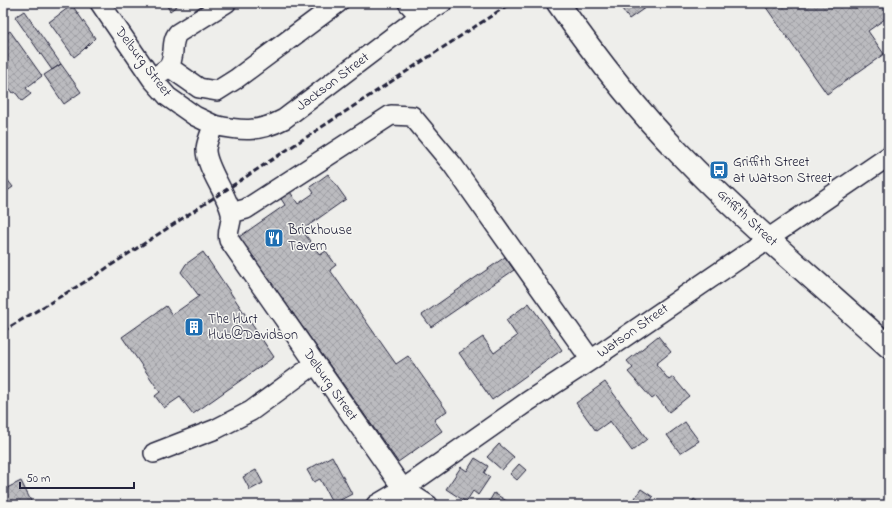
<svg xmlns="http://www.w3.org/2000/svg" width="892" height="508" viewBox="0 0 892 508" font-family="'Indie Flower',sans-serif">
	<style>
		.building { fill: url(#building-cross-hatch); stroke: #22223b }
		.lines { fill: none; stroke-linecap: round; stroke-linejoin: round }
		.minor-casing { stroke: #22223b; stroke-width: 22 }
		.major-casing { stroke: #22223b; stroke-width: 25 }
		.minor { stroke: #f6f6f2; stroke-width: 19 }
		.major { stroke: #f6f6f2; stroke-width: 22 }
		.rail { stroke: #22223b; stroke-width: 3; stroke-dasharray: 6 3; stroke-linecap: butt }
		.labels { text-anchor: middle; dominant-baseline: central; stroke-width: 3; stroke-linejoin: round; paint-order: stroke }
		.street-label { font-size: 14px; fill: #22223b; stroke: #f6f6f2 }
		.poi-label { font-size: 14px; fill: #22223b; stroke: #f6f6f2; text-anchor: start }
	</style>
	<defs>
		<pattern id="building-cross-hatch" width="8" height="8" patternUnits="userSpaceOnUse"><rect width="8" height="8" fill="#bbbbbf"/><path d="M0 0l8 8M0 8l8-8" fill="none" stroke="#a0a0a5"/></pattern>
	</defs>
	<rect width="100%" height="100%" fill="#eeeeeb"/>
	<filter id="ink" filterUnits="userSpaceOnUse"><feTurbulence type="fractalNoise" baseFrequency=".025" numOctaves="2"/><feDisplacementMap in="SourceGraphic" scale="8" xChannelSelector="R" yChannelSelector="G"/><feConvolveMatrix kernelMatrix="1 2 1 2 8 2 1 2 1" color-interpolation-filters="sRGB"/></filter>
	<g filter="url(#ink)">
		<path class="building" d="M165,3H181L170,11Z
			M618,3H652L629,19Z
			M763,3H889V16L868,31L884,54L827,94Z
			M72,5L95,38L83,50L74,57L49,22Z
			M24,11L61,64L52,70L15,17Z
			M10,31L42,76L26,88L31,94L22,101L15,92L13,93L3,79V36Z
			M61,64L81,92L64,104L44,75Z
			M3,174L13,187L3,194Z
			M328,174L346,199L302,230L320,255L326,251L336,265L330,270L396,364L408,356L447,411L434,420L442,431L398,462L239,237L285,205L278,194L287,187L298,204L314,193L310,187Z
			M203,252L274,357L193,414L180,397L164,408L155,396L160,392L122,337L166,306L172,315L199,296L181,272L186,264Z
			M505,257L514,270L431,327L422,315Z
			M529,303L562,350L492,400L459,353L483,337L494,353L517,336L506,320Z
			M658,336L671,352L656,364L669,380L673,377L689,396L669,412L656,396L652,399L628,372L633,368L627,361Z
			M605,382L647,439L632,451L610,421L596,431L576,403Z
			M685,422L699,441L680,453L667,435Z
			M499,444L514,457L502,470L487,457Z
			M332,456L352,494L333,504L320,479L314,482L307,470Z
			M475,458L488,466L484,473L490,477L478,495L473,491L466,502L446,489L461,467L467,471Z
			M519,464L526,470L517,480L510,474Z
			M256,470L263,483L250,490L243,477Z
			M21,481L32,503L29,505H3V490Z
			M641,489L653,497L648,505H632L631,504Z
			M494,493L513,505H487Z
			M694,499L702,505H690Z"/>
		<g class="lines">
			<defs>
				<path id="minor" d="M100,3L152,79L168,97L195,116L214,125C211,132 207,140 206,149C205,166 227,194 231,213C233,222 226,231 229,240L403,489L428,505
					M408,3L420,16
					M169,67L199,88L217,91L236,79L338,3
					M159,74C162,72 167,69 169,66C176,56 170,42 178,33L226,3
					M214,125C241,131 258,133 284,119L420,16L442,3
					M231,213L246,209L391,115L412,116L452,164L591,360
					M154,453L216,429L251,411L315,364
					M376,505L403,489L527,402L591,360L889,156"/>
				<path id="major" d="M558,3C595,56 635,108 680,154C745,222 819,283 889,347"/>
			</defs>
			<use href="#minor" class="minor-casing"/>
			<use href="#major" class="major-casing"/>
			<use href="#minor" class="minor"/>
			<use href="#major" class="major"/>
			<path class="rail" d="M3,331L93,277L511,3"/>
		</g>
	</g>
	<defs>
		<symbol id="bus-square" viewBox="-11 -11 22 22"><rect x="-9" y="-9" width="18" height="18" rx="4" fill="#1f6fb2" stroke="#f6f6f2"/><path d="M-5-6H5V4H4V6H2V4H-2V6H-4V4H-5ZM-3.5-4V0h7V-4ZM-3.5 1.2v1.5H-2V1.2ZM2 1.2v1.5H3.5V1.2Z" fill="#fff"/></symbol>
		<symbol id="restaurant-square" viewBox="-11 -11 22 22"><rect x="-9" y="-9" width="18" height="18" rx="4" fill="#1f6fb2" stroke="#f6f6f2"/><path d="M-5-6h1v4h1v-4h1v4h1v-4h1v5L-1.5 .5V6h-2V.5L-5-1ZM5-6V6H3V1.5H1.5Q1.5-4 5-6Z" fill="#fff"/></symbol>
		<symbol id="building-square" viewBox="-11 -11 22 22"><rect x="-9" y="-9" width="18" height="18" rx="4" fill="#1f6fb2" stroke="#f6f6f2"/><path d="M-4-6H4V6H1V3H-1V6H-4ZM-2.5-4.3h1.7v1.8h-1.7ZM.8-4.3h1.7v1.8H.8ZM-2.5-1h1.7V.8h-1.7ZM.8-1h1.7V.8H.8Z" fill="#fff"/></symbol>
	</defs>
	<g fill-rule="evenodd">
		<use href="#bus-square" x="708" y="159" width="22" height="22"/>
		<use href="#restaurant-square" x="263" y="227" width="22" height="22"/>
		<use href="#building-square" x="183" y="316" width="22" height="22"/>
	</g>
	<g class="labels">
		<g class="street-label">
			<text transform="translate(143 62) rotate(53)">Delburg Street</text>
			<text transform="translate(333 82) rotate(-37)">Jackson Street</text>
			<text transform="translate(747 218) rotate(43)">Griffith Street</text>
			<text transform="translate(633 331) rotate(-35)">Watson Street</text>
			<text transform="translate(330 385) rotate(55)">Delburg Street</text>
		</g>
		<g class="poi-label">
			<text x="733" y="162">Griffith Street<tspan x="733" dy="16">at Watson Street</tspan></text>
			<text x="288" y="230">Brickhouse<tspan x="288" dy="16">Tavern</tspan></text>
			<text x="208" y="319">The Hurt<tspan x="208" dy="16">Hub@Davidson</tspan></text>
		</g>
	</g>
	<rect width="892" height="508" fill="none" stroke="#f6f6f2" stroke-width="16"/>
	<rect x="8" y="8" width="876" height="492" fill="none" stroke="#22223b" stroke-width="1.5" filter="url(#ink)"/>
	<path d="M20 482v6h114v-6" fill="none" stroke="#22223b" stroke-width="2"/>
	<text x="26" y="482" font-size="12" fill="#22223b" stroke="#f6f6f2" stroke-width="3" paint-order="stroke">50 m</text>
</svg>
